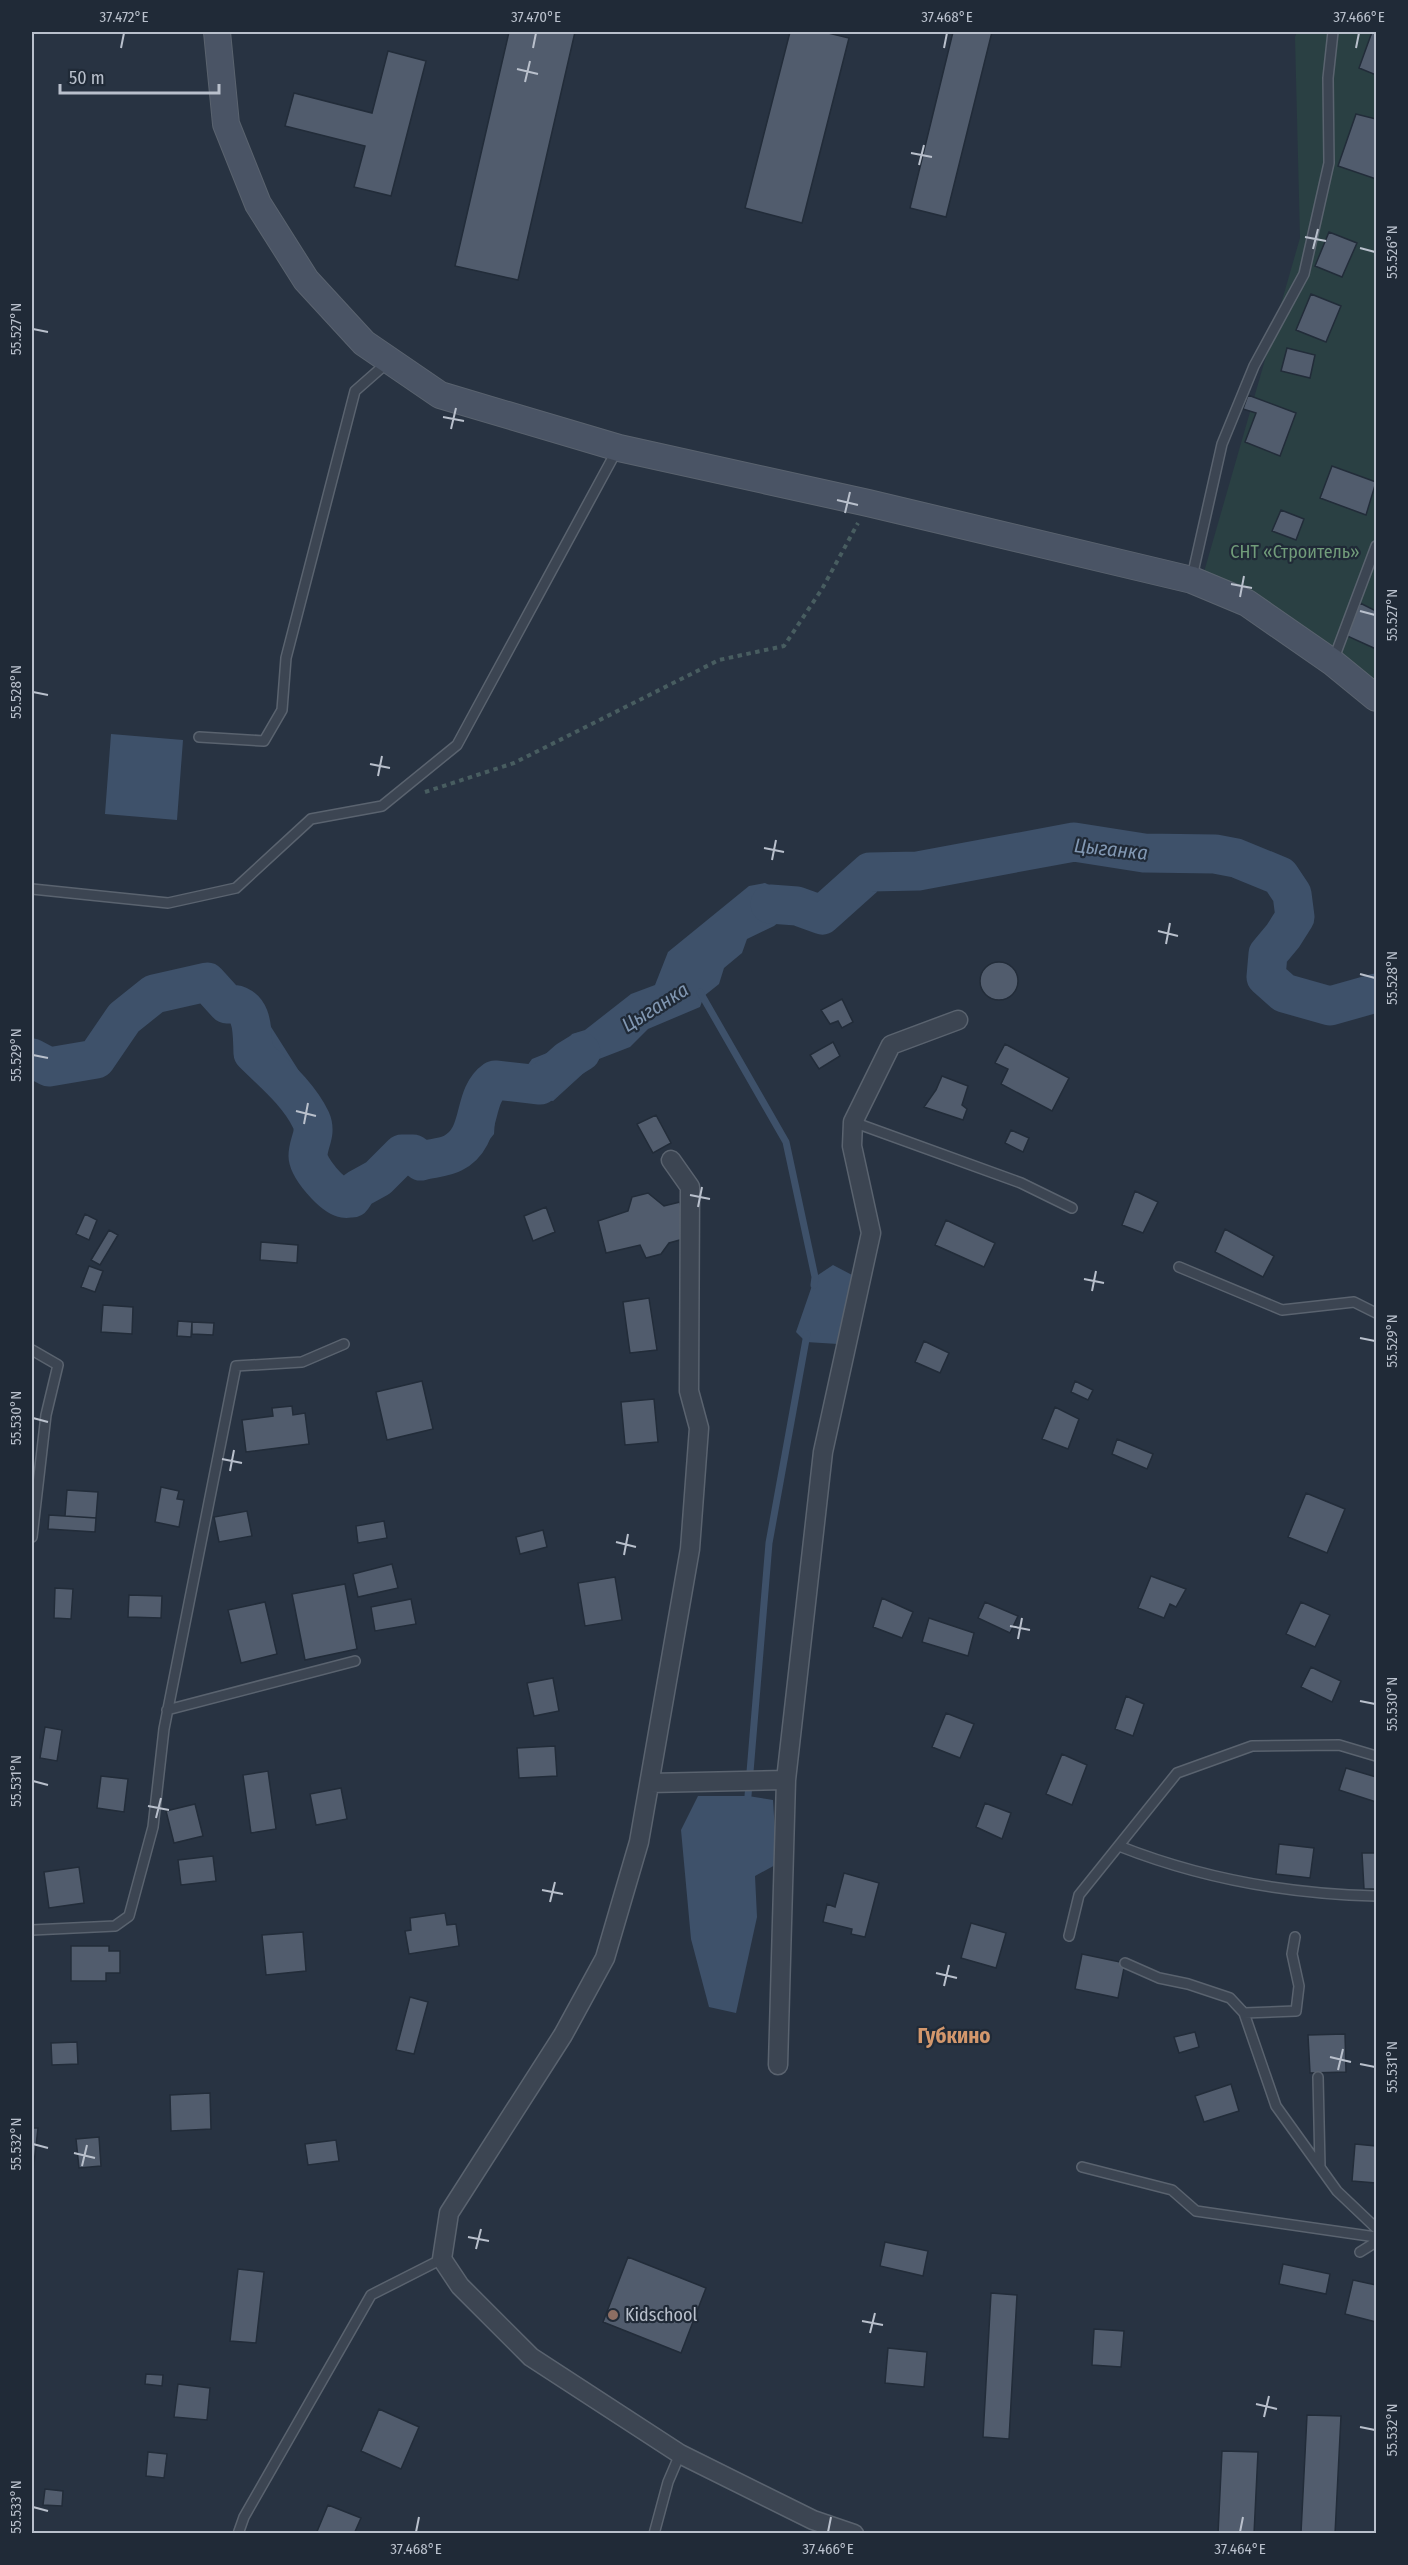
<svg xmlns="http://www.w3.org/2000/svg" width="1408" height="2565" viewBox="0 0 1408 2565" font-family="'Fira Sans Condensed',sans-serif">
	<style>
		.green { fill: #2a4043 }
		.water { fill: #3e516a }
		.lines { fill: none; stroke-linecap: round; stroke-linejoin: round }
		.stream { stroke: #3e516a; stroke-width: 7 }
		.river { stroke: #3e516a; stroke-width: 39 }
		.building { fill: #515c6d; stroke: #222c39; stroke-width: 1.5 }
		.lane-casing { stroke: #5a636f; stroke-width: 12 }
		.street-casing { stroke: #5a636f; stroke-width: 21 }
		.secondary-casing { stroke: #5a636f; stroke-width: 28 }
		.path { stroke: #485d60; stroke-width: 4; stroke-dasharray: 4.5 4.5; stroke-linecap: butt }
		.lane { stroke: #3c4552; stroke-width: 9 }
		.street { stroke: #3c4552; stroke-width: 18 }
		.secondary { stroke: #4a5465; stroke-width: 26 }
		.ticks { fill: none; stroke: #b9c0cc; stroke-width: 2 }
		.education-dot { fill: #8d6e63; stroke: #202a37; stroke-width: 2 }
		.labels { text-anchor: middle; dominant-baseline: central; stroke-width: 4.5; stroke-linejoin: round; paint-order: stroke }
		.park-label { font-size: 18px; fill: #719c7a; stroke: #202a37 }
		.poi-label { font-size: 18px; fill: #b9c0cc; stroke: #202a37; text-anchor: start }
		.water-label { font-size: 20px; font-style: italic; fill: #8197b2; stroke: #202a37 }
		.quarter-label { font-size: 21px; font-weight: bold; fill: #d3976c; stroke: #202a37 }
		.neatline { fill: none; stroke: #b9c0cc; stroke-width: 2 }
		.ticks-label { font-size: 15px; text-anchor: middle; fill: #b9c0cc }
	</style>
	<rect width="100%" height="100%" fill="#283342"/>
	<path class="green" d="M1297,32H1376V706L1200,586L1300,238L1295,37Z"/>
	<path class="water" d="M111,734L183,740L177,820L105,814Z
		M765,883L818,908L822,915L815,919L794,910L774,926L747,939L742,953L724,968L719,984L704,996L700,1007L648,1029L630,1047L599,1059L553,1101L546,1100L527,1066L532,1059L562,1047L572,1034L585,1030L631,994L655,985L668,952L749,886Z
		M240,995L253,1002L266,1019L318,1101L321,1119L311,1121L307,1118C279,1090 218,1039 240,995Z
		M472,1110L489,1112L495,1119L494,1134L486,1144L455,1160L447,1143V1136Z
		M833,1265L854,1276L838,1344L806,1342L796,1332L815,1277Z
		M698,1796H748L773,1800L777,1864L755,1876L757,1917L736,2013L709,2007L691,1939L681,1830Z"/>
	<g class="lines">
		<path class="stream" d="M700,992L786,1142L815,1277L814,1285
			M748,1796L769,1543L807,1334"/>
		<path class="river" d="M770,904L797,906L822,915L870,872L918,871L1074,842L1144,853L1215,854L1236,858L1280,876L1292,894L1295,917L1283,936L1268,954L1266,977L1284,993L1330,1006L1376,993
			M32,1058L49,1067L96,1059L124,1018L154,994L207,982L227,1004C255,1002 252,1034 253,1053C273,1073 298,1093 311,1120C317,1134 308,1142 308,1156C308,1168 332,1195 343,1198C346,1199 349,1198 352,1198L358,1189L378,1178L402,1154H413L421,1161C431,1158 444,1158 453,1153C484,1137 471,1097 495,1080L540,1085L568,1060L581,1052"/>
	</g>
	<path class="building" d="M509,32H575L518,280L455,266Z
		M790,32H824L849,38L802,223L745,208Z
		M953,32H992L946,217L910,208Z
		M1372,32H1376V75L1359,68Z
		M388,51L426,61L391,196L354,187L365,146L285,126L294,93L372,113Z
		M1356,114L1376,119V179L1338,166Z
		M1329,232L1357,243L1342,277L1315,266Z
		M1311,294L1341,306L1326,342L1296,330Z
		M1287,348L1315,355L1310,378L1281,371Z
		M1248,395L1296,413L1280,456L1245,442L1256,413L1243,409Z
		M1332,466L1376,482L1366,515L1320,498Z
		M1281,510L1304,519L1296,540L1272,531Z
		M1360,603L1376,611V649L1345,635Z
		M980 981a19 19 0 1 1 38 0a19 19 0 1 1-38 0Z
		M842,999L853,1022L842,1028L838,1021L830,1024L821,1010Z
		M833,1042L840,1056L819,1069L810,1055Z
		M1005,1044L1069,1078L1052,1111L1001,1084L1008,1069L995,1063Z
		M942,1076L968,1086L962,1105L967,1109L963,1120L924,1107L936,1090Z
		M656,1115L671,1143L653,1153L637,1124Z
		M1011,1130L1029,1138L1023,1152L1005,1143Z
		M1135,1191L1158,1202L1143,1233L1122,1225Z
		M648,1193L664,1206L680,1202L687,1238L669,1243L661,1254L646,1258L640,1245L606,1253L598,1221L628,1211L632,1197Z
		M546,1207L555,1232L533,1241L524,1216Z
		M85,1214L97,1220L89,1240L76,1234Z
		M946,1220L995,1243L984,1267L935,1245Z
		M1225,1229L1274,1256L1263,1277L1215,1252Z
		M109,1230L118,1235L100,1265L91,1260Z
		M261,1242L298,1245L297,1263L260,1260Z
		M89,1266L103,1271L95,1292L81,1287Z
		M649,1298L657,1350L630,1353L623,1302Z
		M103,1305L133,1307L132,1334L101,1332Z
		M178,1321L192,1322L191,1337L177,1336Z
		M192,1322L214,1323L213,1335L192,1334Z
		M924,1341L949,1353L940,1373L915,1362Z
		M422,1381L433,1429L387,1440L376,1392Z
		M1075,1381L1093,1390L1088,1400L1071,1392Z
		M654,1399L658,1442L625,1445L621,1402Z
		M292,1406L293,1415L305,1413L309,1444L246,1452L242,1420L273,1416L272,1408Z
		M1055,1407L1079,1419L1068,1449L1042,1439Z
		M1117,1439L1153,1454L1147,1469L1112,1454Z
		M161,1487L179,1491L177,1499L184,1500L179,1527L155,1522Z
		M67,1490L98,1492L96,1518L65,1516Z
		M1306,1493L1345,1509L1327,1553L1288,1537Z
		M247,1511L252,1536L219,1542L214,1517Z
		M49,1515L96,1518L95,1532L48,1529Z
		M384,1521L387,1538L358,1543L356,1526Z
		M543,1530L547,1547L520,1554L516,1537Z
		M392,1564L398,1588L358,1597L353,1574Z
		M1151,1576L1186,1589L1176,1607L1170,1604L1164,1618L1138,1608Z
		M615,1577L622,1620L585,1626L578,1583Z
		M345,1584L357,1649L305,1660L292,1594Z
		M55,1588L73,1589L71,1619L54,1618Z
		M129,1595L162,1596L161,1618L128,1617Z
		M882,1598L913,1612L902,1638L873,1627Z
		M411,1599L416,1624L375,1631L371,1607Z
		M265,1602L277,1654L241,1663L228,1610Z
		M985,1602L1018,1616L1010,1633L978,1618Z
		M1301,1602L1330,1615L1315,1647L1286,1634Z
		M929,1618L974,1633L968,1656L922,1642Z
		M1311,1667L1341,1681L1332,1702L1301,1687Z
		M553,1678L559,1711L534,1716L527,1683Z
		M1126,1696L1144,1704L1133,1736L1115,1729Z
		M946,1713L974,1724L960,1758L932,1747Z
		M45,1727L62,1730L57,1761L40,1758Z
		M555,1746L557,1776L519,1778L517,1748Z
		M1062,1754L1087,1765L1072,1805L1046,1794Z
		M1346,1768L1376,1777V1802L1339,1790Z
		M268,1771L276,1829L251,1833L243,1775Z
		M101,1776L128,1779L124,1812L97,1808Z
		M341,1788L347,1819L316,1825L310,1794Z
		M985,1803L1011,1813L1002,1839L976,1827Z
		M195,1804L203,1836L174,1843L166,1811Z
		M1279,1844L1314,1848L1310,1878L1276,1874Z
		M1362,1853H1376V1889H1364Z
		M213,1856L216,1881L181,1885L178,1860Z
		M79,1867L84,1903L49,1908L44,1872Z
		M844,1873L879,1883L865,1937L851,1934L852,1929L823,1922L827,1904L835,1907Z
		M445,1913L447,1925L456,1924L459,1946L409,1954L405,1931L411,1930L410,1918Z
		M971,1923L1006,1933L996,1968L961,1958Z
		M303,1932L306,1971L266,1975L262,1935Z
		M71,1946H109V1951H120V1973H106V1981H71Z
		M1082,1954L1125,1963L1118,1998L1075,1989Z
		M410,1997L428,2002L414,2054L396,2050Z
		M1195,2032L1199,2047L1179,2053L1174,2037Z
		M1345,2034L1346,2072L1310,2073L1308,2035Z
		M77,2042L78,2064L52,2065L51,2043Z
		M1231,2084L1239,2111L1204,2122L1195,2096Z
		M210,2093L211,2129L171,2131L170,2095Z
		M32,2128H38L33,2172H32Z
		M99,2137L101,2166L79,2168L76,2139Z
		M336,2140L339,2161L308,2165L305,2144Z
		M1355,2144L1376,2146V2183L1352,2181Z
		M885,2242L928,2251L923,2276L880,2266Z
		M628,2257L706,2288L681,2353L603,2322Z
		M1283,2264L1330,2274L1326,2294L1279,2284Z
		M238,2269L264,2272L256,2343L230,2341Z
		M1353,2280L1376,2285V2322L1345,2314Z
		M991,2293L1017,2295L1009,2439L983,2437Z
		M1094,2329L1124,2331L1121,2367L1092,2365Z
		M888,2348L927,2352L924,2387L885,2383Z
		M146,2374L163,2375L162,2386L145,2384Z
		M178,2384L210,2388L207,2420L174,2417Z
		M379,2409L419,2427L401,2469L361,2451Z
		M1307,2415L1341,2416L1335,2534H1255L1301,2533Z
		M1222,2451L1258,2452L1254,2534H1218Z
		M148,2452L167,2454L164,2478L146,2476Z
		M45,2489L63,2491L62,2506L43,2505Z
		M328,2505L361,2518L354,2534H316Z"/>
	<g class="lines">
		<defs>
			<path id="lane" d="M1192,577L1222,444L1254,366L1304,274L1329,163L1328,78L1333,32
				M1333,661L1376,546
				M199,737L264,741L282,710L286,658L355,391L388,362
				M32,889L168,903L236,888L311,819L382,806L457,745L617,450
				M853,1122L1021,1183L1072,1208
				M1179,1267L1282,1310L1354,1302L1376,1313
				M32,1350L58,1365L46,1415L32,1537
				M167,1710L355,1661
				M1119,1846C1200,1878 1289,1894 1376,1896
				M32,1930L115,1926L129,1916L153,1827L164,1729L236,1366L302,1362L344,1344
				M1069,1936L1079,1895L1177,1773L1252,1746L1339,1745L1376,1756
				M1125,1963L1159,1978L1188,1984L1230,1998L1244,2013L1276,2106L1337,2191L1376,2228
				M1244,2013L1296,2011L1299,1986L1292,1954L1295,1937
				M1318,2077L1320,2167
				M1082,2167L1172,2190L1196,2211L1376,2237
				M1360,2252L1376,2242
				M238,2534L244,2517L371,2295L442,2259
				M654,2534L668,2482L680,2454"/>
			<path id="street" d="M671,1160L690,1187L689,1391L699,1428L690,1549L639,1842L605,1958L563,2035L449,2213L442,2259L460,2286L531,2357L680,2454L813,2520L854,2534
				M650,1783L786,1780
				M778,2065L786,1780L823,1452L871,1233L852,1146L853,1122L891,1045L958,1020"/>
			<path id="secondary" d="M217,32L226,124L258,204L306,280L364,343L440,395L619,448L868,503L1192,580L1247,603L1332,662L1376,698"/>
		</defs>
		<use href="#lane" class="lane-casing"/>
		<use href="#street" class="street-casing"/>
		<use href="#secondary" class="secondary-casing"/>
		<path class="path" d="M425,792L514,763L719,660L784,646L822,589L858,523"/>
		<use href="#lane" class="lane"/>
		<use href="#street" class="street"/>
		<use href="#secondary" class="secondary"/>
	</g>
	<path class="ticks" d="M121,48L124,33M533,48L536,33M944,48L947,33M1356,48L1359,33M517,69L538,74M525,82L530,61M911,153L932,157M919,165L924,145M1305,237L1326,241M1360,248L1375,252M1313,249L1318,229M33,329L48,332M443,417L464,421M451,429L456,408M837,500L858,505M845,513L850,492M1231,584L1252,588M1240,597L1244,576M1360,611L1375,615M33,692L48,695M370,764L390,768M378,776L382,756M764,848L784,852M772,860L776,840M1158,931L1178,936M1166,944L1170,923M1360,974L1375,978M33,1055L48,1058M296,1111L316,1116M304,1124L308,1103M690,1195L710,1199M698,1207L702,1187M1084,1279L1104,1283M1092,1291L1096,1271M1360,1338L1375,1341M33,1418L48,1422M222,1459L242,1463M230,1471L234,1450M616,1542L636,1547M624,1555L628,1534M1010,1626L1030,1630M1018,1639L1022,1618M1360,1701L1375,1704M33,1781L48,1785M148,1806L169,1810M156,1818L161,1798M542,1890L563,1894M550,1902L555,1882M936,1973L957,1978M944,1986L949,1965M1330,2057L1351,2062M1360,2064L1375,2067M1338,2070L1343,2049M33,2144L48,2148M74,2153L95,2158M82,2166L87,2145M468,2237L489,2241M476,2249L481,2229M862,2321L883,2325M870,2333L875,2313M1256,2404L1277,2409M1264,2417L1269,2396M1360,2427L1375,2430M33,2507L48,2511M416,2532L419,2517M828,2532L831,2517M1240,2532L1243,2517"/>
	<circle class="education-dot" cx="613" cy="2315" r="6"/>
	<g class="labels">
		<g class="park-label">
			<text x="1295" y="552">СНТ «Строитель»</text>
		</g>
		<g class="poi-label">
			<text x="625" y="2315">Kidschool</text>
		</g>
		<g class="water-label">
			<text transform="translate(1111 849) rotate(6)">Цыганка</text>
			<text transform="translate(655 1007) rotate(-32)">Цыганка</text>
		</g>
		<g class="quarter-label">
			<text x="954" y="2036">Губкино</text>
		</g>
	</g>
	<rect width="1408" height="2565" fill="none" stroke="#202a37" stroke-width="66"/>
	<path d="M60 84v9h159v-9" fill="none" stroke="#b9c0cc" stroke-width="3"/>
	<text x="69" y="84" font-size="18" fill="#b9c0cc" stroke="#202a37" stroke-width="4.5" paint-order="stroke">50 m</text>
	<rect x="33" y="33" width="1342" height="2499" class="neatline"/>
	<g class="ticks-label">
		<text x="124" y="22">37.472°E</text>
		<text x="536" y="22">37.470°E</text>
		<text x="947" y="22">37.468°E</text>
		<text x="1359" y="22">37.466°E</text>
		<text transform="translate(1392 252) rotate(-90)" y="5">55.526°N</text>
		<text transform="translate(16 329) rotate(-90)" y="5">55.527°N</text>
		<text transform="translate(1392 615) rotate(-90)" y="5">55.527°N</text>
		<text transform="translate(16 692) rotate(-90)" y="5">55.528°N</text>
		<text transform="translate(1392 978) rotate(-90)" y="5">55.528°N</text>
		<text transform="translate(16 1055) rotate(-90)" y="5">55.529°N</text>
		<text transform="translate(1392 1341) rotate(-90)" y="5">55.529°N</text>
		<text transform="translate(16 1418) rotate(-90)" y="5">55.530°N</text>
		<text transform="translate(1392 1704) rotate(-90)" y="5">55.530°N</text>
		<text transform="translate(16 1781) rotate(-90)" y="5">55.531°N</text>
		<text transform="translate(1392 2067) rotate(-90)" y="5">55.531°N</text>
		<text transform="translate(16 2144) rotate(-90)" y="5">55.532°N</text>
		<text transform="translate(1392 2430) rotate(-90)" y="5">55.532°N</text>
		<text transform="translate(16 2507) rotate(-90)" y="5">55.533°N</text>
		<text x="416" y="2554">37.468°E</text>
		<text x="828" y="2554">37.466°E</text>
		<text x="1240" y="2554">37.464°E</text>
	</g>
</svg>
